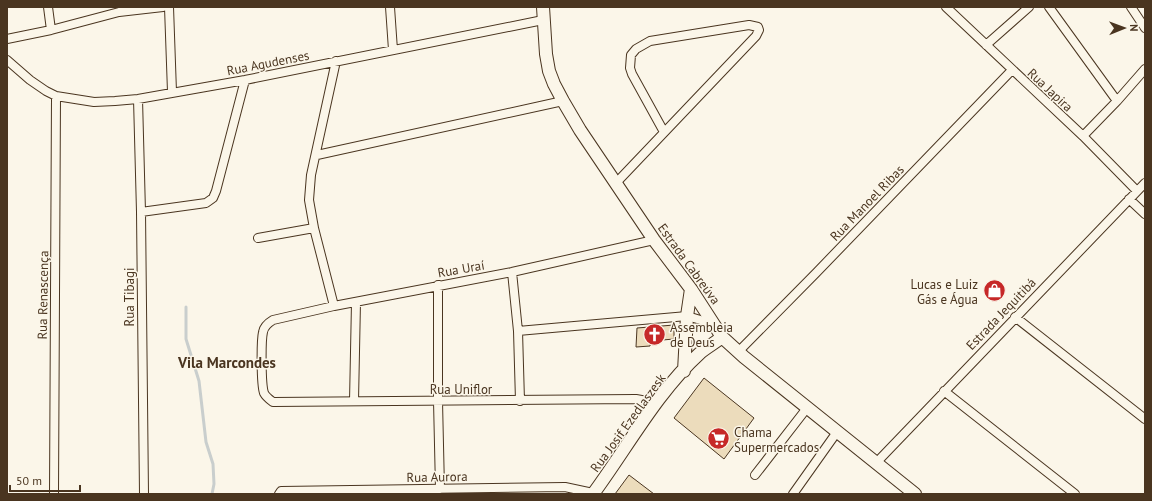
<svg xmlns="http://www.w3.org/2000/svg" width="1152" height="501" viewBox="0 0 1152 501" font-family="'PT Sans',sans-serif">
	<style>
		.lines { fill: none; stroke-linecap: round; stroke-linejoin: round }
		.stream { stroke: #c9cecd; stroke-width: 3 }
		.building { fill: #ecdcbc; stroke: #4a3520 }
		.street-casing { stroke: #4a3520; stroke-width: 10 }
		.secondary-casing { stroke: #4a3520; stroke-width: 14 }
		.street { stroke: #fbf6e9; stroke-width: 8 }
		.secondary { stroke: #fbf6e9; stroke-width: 12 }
		.labels { text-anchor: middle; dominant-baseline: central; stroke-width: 3; stroke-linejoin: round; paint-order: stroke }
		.street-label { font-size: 13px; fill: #4a3520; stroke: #fbf6e9 }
		.poi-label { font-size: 13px; fill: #4a3520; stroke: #fbf6e9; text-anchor: start }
		.quarter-label { font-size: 15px; font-weight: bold; fill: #4a3520; stroke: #fbf6e9 }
	</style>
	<rect width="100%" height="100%" fill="#fbf6e9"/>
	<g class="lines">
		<path class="stream" d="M186,307V339L199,381L206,442L213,464L214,484L212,494"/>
	</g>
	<path class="building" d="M674,325V339L651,341L650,346L636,347L637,328Z
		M704,378L754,418L724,459L674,418Z
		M629,475L654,494H615Z"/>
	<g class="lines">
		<defs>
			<path id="street" d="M48,7L51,30
				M169,7L172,92
				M390,7L393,50
				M946,7L1083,136L1137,191
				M1049,7L1117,101
				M1131,7L1145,28
				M7,39L51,30L119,12L163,7
				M986,45L1029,7
				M7,60L30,80L46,91L56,96L94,102L115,101L138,99L245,80L543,20
				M138,99L141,212L144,494
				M1083,136L1117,101L1145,69
				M317,155L563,101
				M616,183L756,36L759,30L758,27L749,25L650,41L636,49L631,55L630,68L632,74L664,132
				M1129,199L1145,214
				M141,212L206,203L213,198L216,191L245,80
				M258,238L314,228
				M654,240L512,272L334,306L273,320C268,323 264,326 263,332C261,341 261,384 264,393C266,397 269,399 273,402C394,400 515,401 636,399L647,401L655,405
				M512,272L518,331L520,401
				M438,285V401L440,489
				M334,306L314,228L309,200L311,175L336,61
				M1015,317L1145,419
				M518,331L687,316L714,324
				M738,352L816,273L1012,70
				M944,391L1075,494
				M354,401L356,302
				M876,463L1145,183
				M755,475L807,408
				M54,494L56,96
				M279,494L281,491L565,487L593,493
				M793,494L837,432"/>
			<path id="secondary" d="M543,7L546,54L549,71L554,84L563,101L580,130L654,240L691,289L722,337L744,357L915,494
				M684,371L687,316L691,289
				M593,494C627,448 657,392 700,353C707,347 715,343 722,337"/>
		</defs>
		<use href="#street" class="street-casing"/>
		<use href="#secondary" class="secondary-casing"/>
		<use href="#street" class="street"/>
		<use href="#secondary" class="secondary"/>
	</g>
	<defs>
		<symbol id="shop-disc" viewBox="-11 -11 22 22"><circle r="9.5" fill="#c62828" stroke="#fbf6e9"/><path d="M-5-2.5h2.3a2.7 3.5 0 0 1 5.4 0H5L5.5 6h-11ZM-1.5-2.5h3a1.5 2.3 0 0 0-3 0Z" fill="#fff"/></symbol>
		<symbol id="church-disc" viewBox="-11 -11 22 22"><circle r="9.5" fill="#c62828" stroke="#fbf6e9"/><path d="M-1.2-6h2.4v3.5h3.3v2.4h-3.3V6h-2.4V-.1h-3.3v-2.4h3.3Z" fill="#fff"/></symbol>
		<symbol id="supermarket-disc" viewBox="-11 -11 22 22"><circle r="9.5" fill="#c62828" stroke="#fbf6e9"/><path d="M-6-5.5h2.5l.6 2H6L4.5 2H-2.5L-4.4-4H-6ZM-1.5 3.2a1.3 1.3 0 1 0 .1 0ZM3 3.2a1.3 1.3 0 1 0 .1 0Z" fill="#fff"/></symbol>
	</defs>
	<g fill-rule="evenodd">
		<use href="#shop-disc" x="982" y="278" width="25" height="25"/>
		<use href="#church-disc" x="642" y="322" width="25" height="25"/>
		<use href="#supermarket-disc" x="706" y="426" width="25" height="25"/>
	</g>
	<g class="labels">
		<g class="street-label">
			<text transform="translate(268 63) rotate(-11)">Rua Agudenses</text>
			<text transform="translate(1050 90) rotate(43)">Rua Japira</text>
			<text transform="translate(867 203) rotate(-46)">Rua Manoel Ribas</text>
			<text transform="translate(689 264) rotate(54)">Estrada Cabreúva</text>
			<text transform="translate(461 269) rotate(-10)">Rua Uraí</text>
			<text transform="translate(43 295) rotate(-89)">Rua Renascença</text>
			<text transform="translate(129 297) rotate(-90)">Rua Tibagi</text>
			<text transform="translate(1001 314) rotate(-46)">Estrada Jequitibá</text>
			<text x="461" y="389">Rua Uniflor</text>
			<text transform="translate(628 423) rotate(-54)">Rua Josif Ezedlaszesk</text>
			<text transform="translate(437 477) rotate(-1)">Rua Aurora</text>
		</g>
		<g class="poi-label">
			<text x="978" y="284" text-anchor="end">Lucas e Luiz<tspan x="978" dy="15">Gás e Água</tspan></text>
			<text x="670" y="327">Assembleia<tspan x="670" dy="15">de Deus</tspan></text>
			<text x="734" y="432">Chama<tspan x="734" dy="15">Supermercados</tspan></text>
		</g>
		<g class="quarter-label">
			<text x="227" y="362">Vila Marcondes</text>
		</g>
	</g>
	<rect width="1152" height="501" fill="none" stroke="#4a3520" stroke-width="16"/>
	<g transform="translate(1124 28) rotate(89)" stroke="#fbf6e9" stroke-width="3" paint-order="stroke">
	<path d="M0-3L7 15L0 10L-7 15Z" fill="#4a3520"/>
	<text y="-6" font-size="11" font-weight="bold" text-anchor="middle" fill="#4a3520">N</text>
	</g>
	<path d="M10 485v6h70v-6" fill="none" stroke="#4a3520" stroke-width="2"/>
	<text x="16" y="485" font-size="12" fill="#4a3520" stroke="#fbf6e9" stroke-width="3" paint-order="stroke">50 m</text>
</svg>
